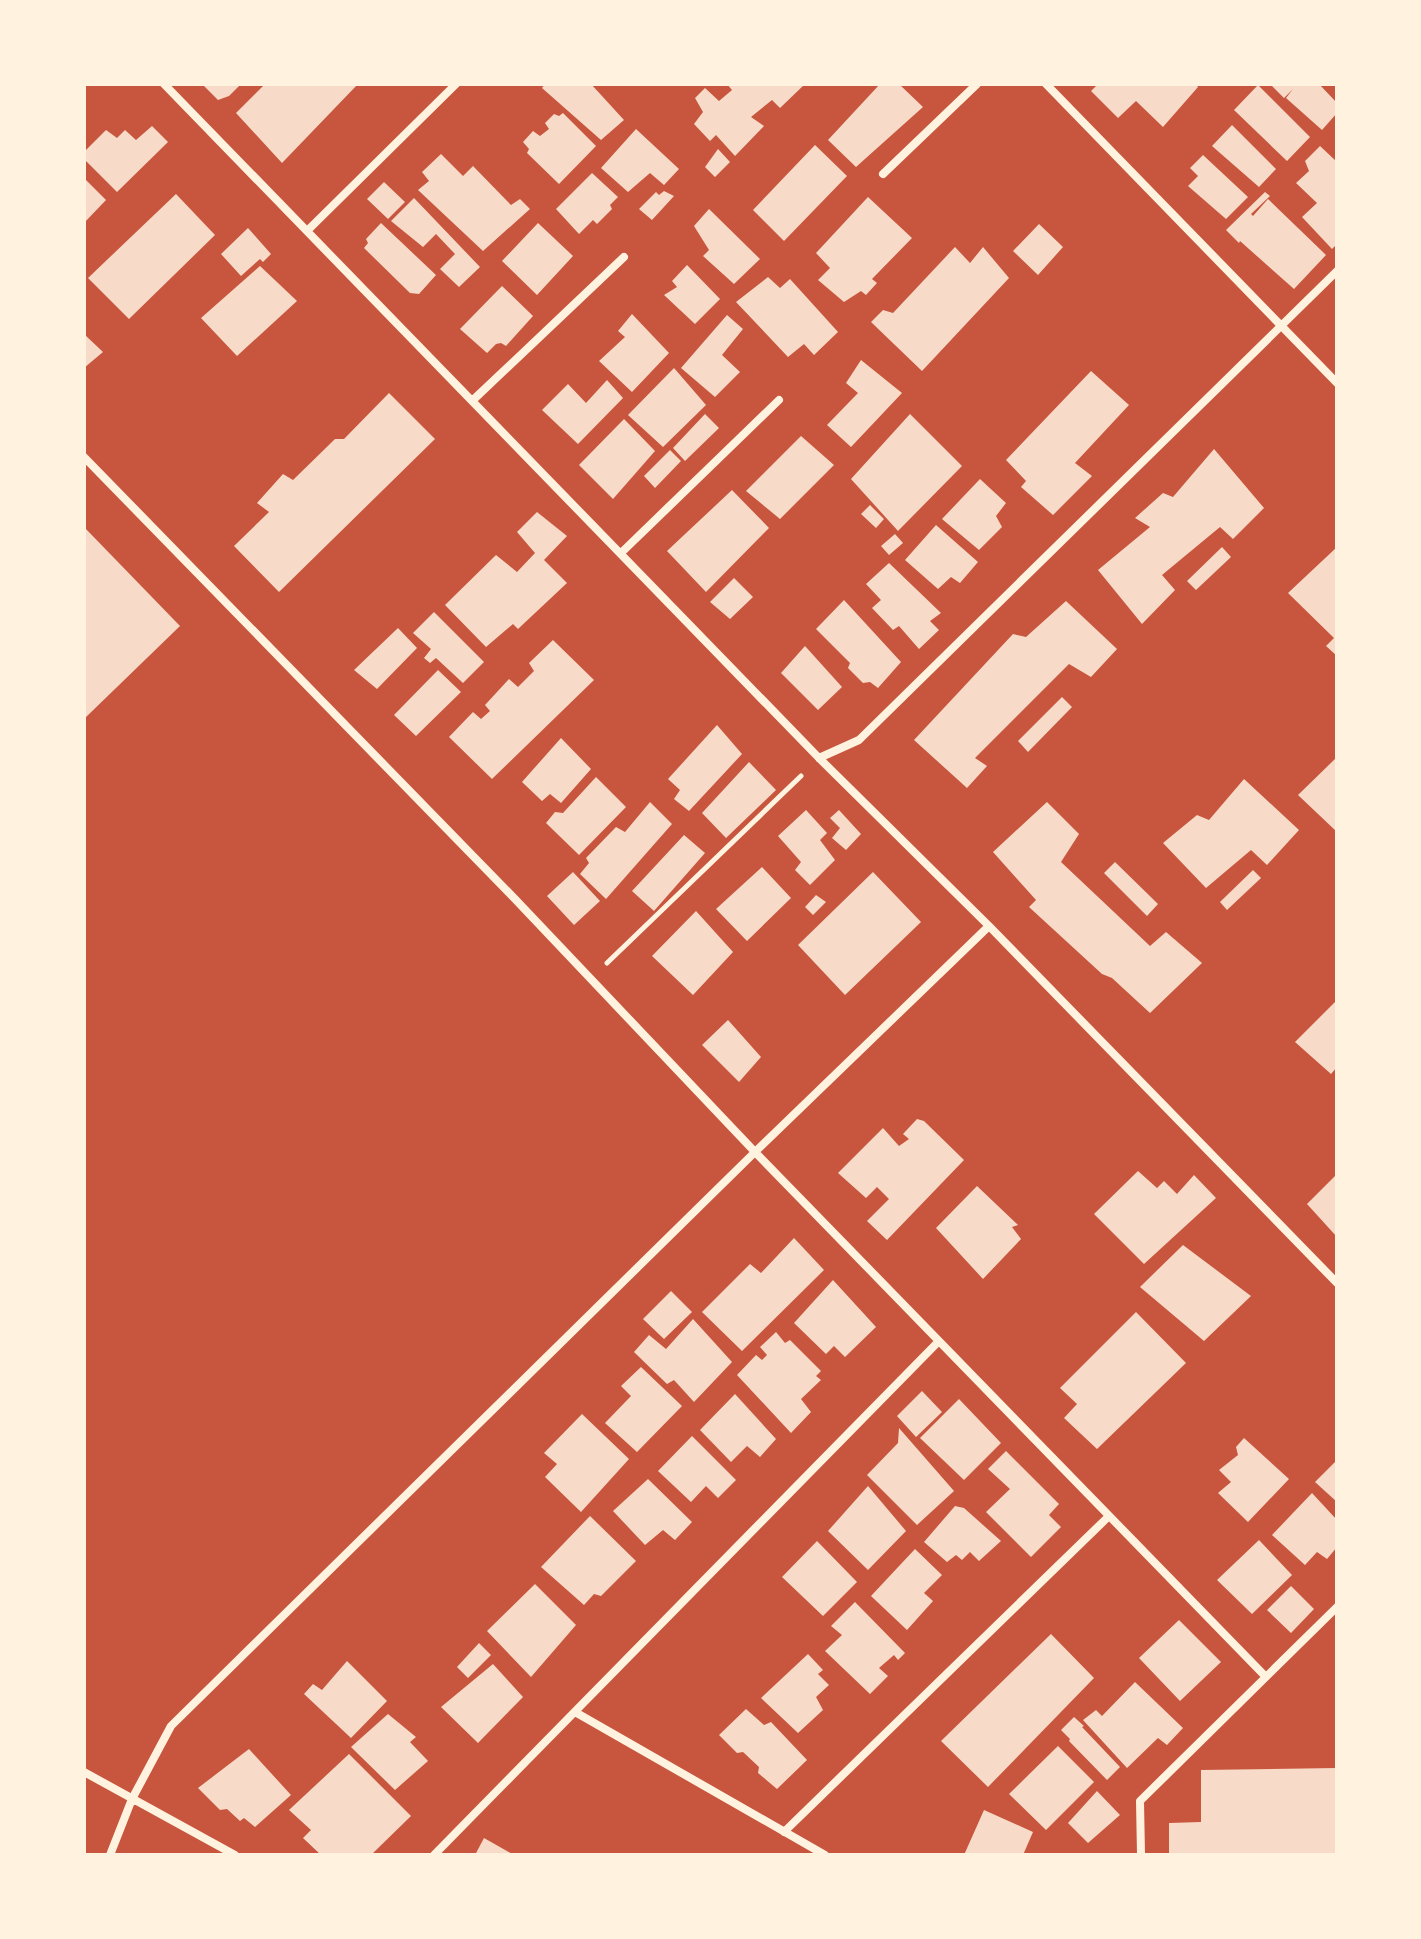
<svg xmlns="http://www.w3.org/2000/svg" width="1421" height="1939" viewBox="0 0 1421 1939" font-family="Spectral,serif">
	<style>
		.building { fill: #f7dbc8 }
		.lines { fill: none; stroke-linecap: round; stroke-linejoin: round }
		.path { stroke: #fff3e0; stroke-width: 5 }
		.minor { stroke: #fff3e0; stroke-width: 8 }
	</style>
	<rect width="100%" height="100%" fill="#c8553d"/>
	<path class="building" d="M202,84H241L229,96L218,100Z
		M265,84H358L282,163L236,113Z
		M545,84H591L624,120L601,140L542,88Z
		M727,84H805L780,108L772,100L751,117L764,126L735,156L716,135L710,141L694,124L703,112L695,98L705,88L719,101L732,90Z
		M880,84H899L923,107L856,167L828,140Z
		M1098,84H1196L1198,87L1163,127L1136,101L1118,118L1091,91Z
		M1270,84H1319L1337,103V113L1322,130L1286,98L1293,89L1284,98Z
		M1258,85L1310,137L1287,161L1234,110Z
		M563,113L596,146L559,184L527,153L529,149L523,142L533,131L540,136L549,129L545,123L554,114L559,116Z
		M1232,125L1276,169L1259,187L1212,146Z
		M152,126L168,142L117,192L84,159V152L106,130L117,138L125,130L136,140Z
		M636,129L679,169L664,185L650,173L628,192L601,168Z
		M815,145L847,176L784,241L753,210Z
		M1320,146L1337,162V244L1332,249L1302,217L1317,203L1296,183L1309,171L1305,161Z
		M718,149L730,162L715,177L705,167Z
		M441,154L463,176L473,166L511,205L520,199L530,209L483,251L418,190L429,181L422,172Z
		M1203,155L1248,197L1226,219L1188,186L1198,176L1190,168Z
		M592,173L618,197L610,205L612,209L597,224L593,220L579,234L556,209Z
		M84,178L106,200L84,223Z
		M384,182L405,202L388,219L367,199Z
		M664,191L674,196L652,220L639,209L656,192L659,195Z
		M1265,192L1270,196L1251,214L1253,216L1268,199L1326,255L1294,289L1240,241L1239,243L1226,230Z
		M176,194L215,235L129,319L88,278Z
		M868,197L912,238L872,279L877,283L866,295L861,291L844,302L818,280L830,268L816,253Z
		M414,198L480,267L459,287L440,269L455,254L436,234L423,247L391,221Z
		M709,209L760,259L734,284L703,256L709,250L694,226Z
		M381,223L436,275L419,294L410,293L364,248L368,243L366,239Z
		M538,223L573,256L537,295L502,261Z
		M1039,224L1063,247L1038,275L1013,251Z
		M248,228L271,254L263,262L260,259L241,276L221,254Z
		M955,247L970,263L983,247L1009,278L922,371L871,322L883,310L893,313Z
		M687,265L720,299L695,324L664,295L677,287L672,281Z
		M260,266L297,301L237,356L201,318Z
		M768,277L780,288L790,279L838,332L814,355L804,344L788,357L736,302Z
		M502,286L533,316L506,346L501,343L496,344L487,353L460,329Z
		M632,314L669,353L632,392L599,361L625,337L618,331Z
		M727,315L743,329L722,355L740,372L715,397L681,368Z
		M84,334L103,352L84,368Z
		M861,360L902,393L851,447L827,425L858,393L846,383Z
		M674,368L706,405L663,447L628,415Z
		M1091,371L1129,405L1075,463L1092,476L1053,515L1021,487L1026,481L1006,460Z
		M607,380L623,398L578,444L542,410L568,384L586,403Z
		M389,393L435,439L279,592L234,546L269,512L257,503L283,474L293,480L335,439H344Z
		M705,414L719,428L685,461L673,448Z
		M910,414L962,466L898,531L851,479Z
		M624,419L655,451L613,499L579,465Z
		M801,436L834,465L780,519L746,491Z
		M1214,449L1264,508L1233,539L1220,527L1162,575L1175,590L1142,624L1098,570L1150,527L1135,518L1163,493L1173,497Z
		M670,450L681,461L655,488L644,476Z
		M980,479L1006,503L996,516L1002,527L979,550L942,519Z
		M732,490L769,528L706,592L667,551Z
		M870,505L884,519L876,528L861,514Z
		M537,512L567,536L544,560L567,583L518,629L513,624L486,647L445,605L496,555L517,572L535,553L517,532Z
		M936,525L978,562L960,583L951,577L938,589L905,560Z
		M84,527L180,626L84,719Z
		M895,534L903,543L889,555L881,546Z
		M1222,547L1231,557L1196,590L1187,581Z
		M1337,547V656L1326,646L1334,638L1288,593Z
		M889,563L941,613L930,621L939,630L919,649L899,626L893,630L872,608L881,600L866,584Z
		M734,578L753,597L730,619L710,602Z
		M844,600L901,662L878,688L870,682L863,683L848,668L850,663L816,629Z
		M1066,601L1117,649L1091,677L1069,664L975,758L987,766L967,788L914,740L1013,634L1026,637Z
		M434,612L484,662L463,683L436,658L430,663L424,658L431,649L413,633Z
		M398,628L417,648L377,689L354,670Z
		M553,640L594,680L492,779L449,737L473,712L481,719L490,711L485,705L509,679L518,687L534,671L529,663Z
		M805,646L842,687L818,710L781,673Z
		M438,670L461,692L416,736L394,715Z
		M1062,697L1072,707L1028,752L1018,741Z
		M717,725L742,754L689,811L674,799L680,790L668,779Z
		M561,738L591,769L561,803L550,794L542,801L522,782Z
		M1337,757V832L1298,795Z
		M749,762L776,790L726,838L702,813Z
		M596,777L626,807L579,855L546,823L555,812L563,813Z
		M1244,779L1299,830L1267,865L1251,850L1206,888L1163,843L1197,815L1209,820Z
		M650,802L672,824L606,899L580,874L589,863L586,858L616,827L625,832Z
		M1047,802L1079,834L1061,862L1150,946L1166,932L1202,963L1150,1013L1112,978L1102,974L1029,907L1036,900L993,852Z
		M806,810L827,833L820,840L835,860L810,885L795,870L801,862L778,836Z
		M839,810L861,834L846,850L832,838L840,828L830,818Z
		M684,835L705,853L654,911L632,891Z
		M1115,862L1158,904L1147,916L1104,873Z
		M762,867L791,898L747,941L716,909Z
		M1253,870L1261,878L1227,910L1220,902Z
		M573,872L600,901L574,925L547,896Z
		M873,872L921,922L845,995L798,945Z
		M816,895L826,902L813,915L805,907Z
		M696,911L733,952L693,995L652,956Z
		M1337,1000V1067L1331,1074L1295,1042Z
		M728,1020L761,1057L739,1082L702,1045Z
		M917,1119L924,1121L964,1160L887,1240L867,1221L889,1199L877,1187L866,1198L838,1173L883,1128L899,1146L909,1139L903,1134Z
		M1138,1171L1157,1188L1164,1181L1177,1194L1194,1175L1216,1198L1144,1264L1094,1214Z
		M1337,1174V1237L1307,1204Z
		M977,1186L1018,1225L1012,1227L1021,1239L983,1279L936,1228Z
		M794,1238L824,1270L742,1351L702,1312L750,1264L761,1273Z
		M1183,1245L1251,1296L1204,1341L1140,1287Z
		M833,1280L876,1327L845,1357L834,1346L826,1354L794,1323Z
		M671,1291L692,1312L664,1339L643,1319Z
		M1136,1312L1186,1363L1097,1449L1064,1418L1077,1404L1060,1388Z
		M693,1319L732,1362L694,1402L674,1380L667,1384L634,1352L649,1335L666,1349Z
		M776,1332L785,1343L790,1340L821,1371L816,1376L821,1380L801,1399L811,1412L791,1433L737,1375L756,1355L762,1360L767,1355L760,1347Z
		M641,1367L682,1406L637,1452L605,1423L631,1396L621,1386Z
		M922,1391L942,1412L916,1437L897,1416Z
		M735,1394L776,1439L760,1457L747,1446L731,1462L700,1430Z
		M959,1399L1001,1443L964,1480L920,1438Z
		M582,1414L629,1459L581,1512L545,1477L557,1464L544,1453Z
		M899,1428L954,1491L917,1525L867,1475L898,1443Z
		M692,1436L736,1480L718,1498L706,1486L691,1502L658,1471Z
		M1244,1438L1289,1479L1248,1522L1218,1493L1231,1482L1219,1470L1238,1455L1236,1447Z
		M1006,1451L1059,1504L1049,1515L1061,1527L1031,1557L986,1512L1010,1489L988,1469Z
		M1337,1460V1502L1315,1482Z
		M648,1479L692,1522L675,1540L663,1530L645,1545L613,1511Z
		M868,1486L906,1531L868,1570L828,1531Z
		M1312,1493L1337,1520V1547L1327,1559L1317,1552L1305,1565L1272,1535Z
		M955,1506L964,1508L1001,1541L979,1561L970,1552L962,1560L956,1555L947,1562L924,1542Z
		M590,1516L636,1561L601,1596L594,1594L584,1605L541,1567Z
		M1259,1540L1292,1575L1252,1614L1217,1580Z
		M817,1541L857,1582L823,1616L782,1577Z
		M915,1549L942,1575L924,1593L933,1601L907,1630L871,1596Z
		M535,1584L576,1625L531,1677L487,1631Z
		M1291,1586L1314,1609L1291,1633L1267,1610Z
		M855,1602L905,1653L898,1660L894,1655L879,1668L888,1676L870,1694L825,1651L842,1635L831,1626Z
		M1179,1620L1221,1662L1180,1701L1139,1658Z
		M1051,1634L1094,1678L988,1787L941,1741Z
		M479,1643L491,1655L468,1678L457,1667Z
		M808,1654L823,1670L818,1674L829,1685L816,1697L823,1710L798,1733L761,1698Z
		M347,1661L387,1701L351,1738L304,1694L313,1684L322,1690Z
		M493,1664L523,1697L478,1743L441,1707Z
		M1135,1682L1183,1728L1167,1745L1158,1738L1127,1768L1083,1720L1096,1710L1102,1716Z
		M746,1709L764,1725L771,1722L807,1760L777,1789L758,1773L759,1767L743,1752L737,1753L719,1735Z
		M388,1714L416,1737L410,1742L428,1761L395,1790L351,1747Z
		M1074,1717L1084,1726L1082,1727L1120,1767L1107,1780L1069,1741L1070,1739L1061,1730Z
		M1058,1746L1094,1782L1046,1830L1009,1794Z
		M249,1749L291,1795L255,1827L244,1818L240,1821L227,1809L220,1810L198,1788Z
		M349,1754L411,1816L371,1855H321L303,1838L311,1830L289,1810Z
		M1337,1768V1855H1169V1823L1201,1822V1770Z
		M1097,1791L1120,1815L1088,1843L1068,1823Z
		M984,1810L1033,1832L1023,1855H964Z
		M484,1838L514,1855H475Z"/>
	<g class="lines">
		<path class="path" d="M607,963L801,776"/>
		<path class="minor" d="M1046,84L1337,383
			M883,174L977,84
			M307,231L456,84
			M472,401L624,257
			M84,457L515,899L755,1152L1266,1677
			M621,553L779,400
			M819,758L859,740L1337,271
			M989,926L1337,1283
			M575,1712L825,1855
			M84,1772L235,1855
			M784,1832L1109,1516
			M110,1855L132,1799L171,1726L755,1152L989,926L819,758L164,84
			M434,1855L939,1341
			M1141,1855L1140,1801L1337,1607"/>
	</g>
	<rect width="1421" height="1939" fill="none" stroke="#fff3e0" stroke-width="172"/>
</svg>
